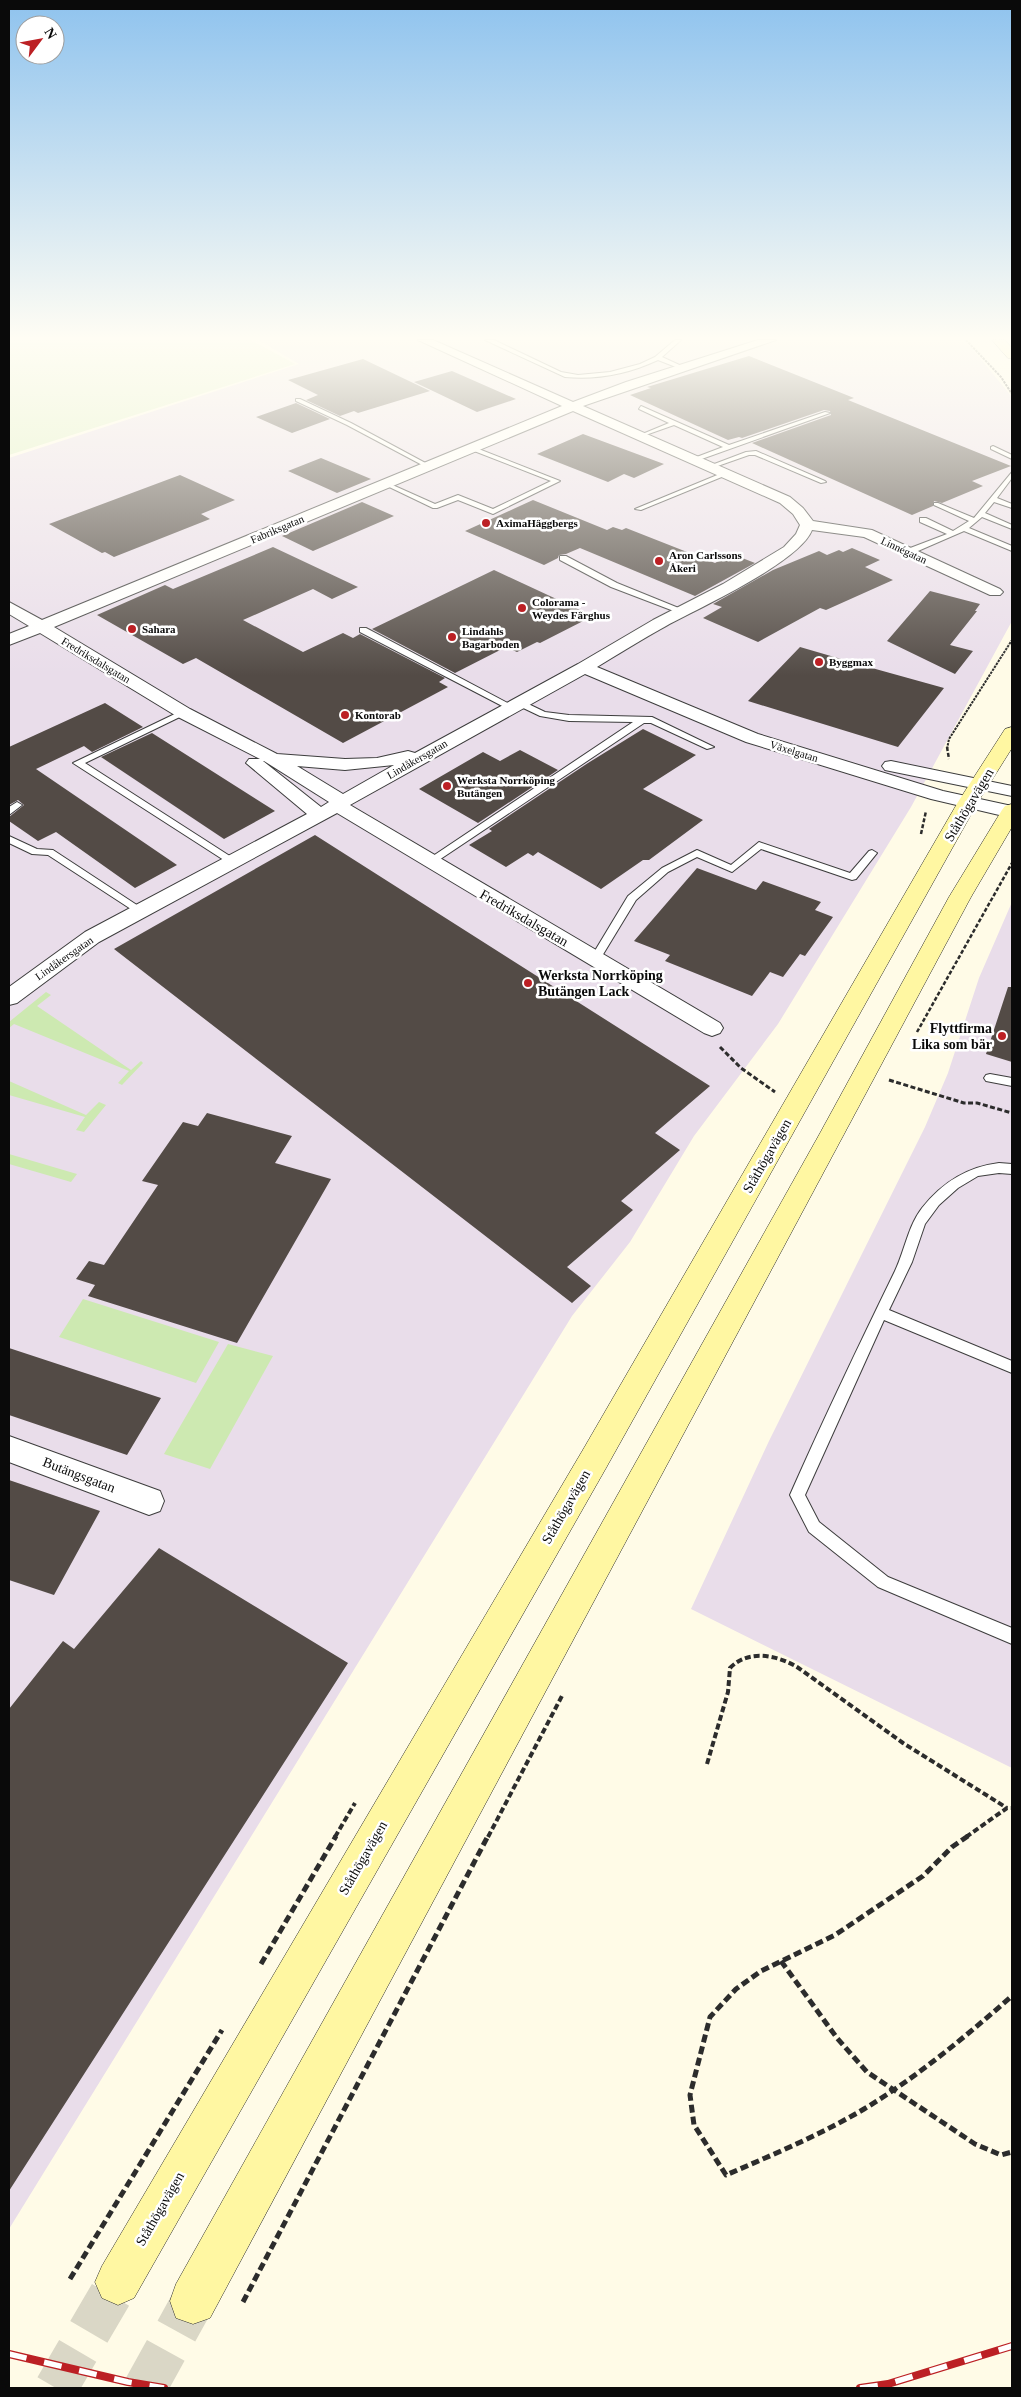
<svg xmlns="http://www.w3.org/2000/svg" width="1021" height="2397" viewBox="0 0 1021 2397" font-family="Georgia,serif">
	<style>
		.industrial { fill: #e9ddea }
		.green { fill: #cde9b1 }
		.pitch { fill: #dff0c3 }
		.building { fill: #534b46 }
		.lines { fill: none; stroke-linecap: round; stroke-linejoin: round }
		.secondary-tunnel { stroke: #dad7c6; stroke-width: 43; stroke-dasharray: 43 22; stroke-linecap: butt }
		.service-casing { stroke: #3d3d3d; stroke-width: 2 }
		.minor-casing { stroke: #3d3d3d; stroke-width: 2 }
		.secondary-casing { stroke: #2c2c2c; stroke-width: 1 }
		.path-far4 { stroke: #2c2c2c; stroke-width: 2; stroke-dasharray: 2.5 1; stroke-linecap: butt }
		.path-far3 { stroke: #2c2c2c; stroke-width: 2.5; stroke-dasharray: 4 2; stroke-linecap: butt }
		.path-far2 { stroke: #2c2c2c; stroke-width: 3; stroke-dasharray: 5 2.5; stroke-linecap: butt }
		.path-far1 { stroke: #2c2c2c; stroke-width: 4; stroke-dasharray: 6 3; stroke-linecap: butt }
		.path { stroke: #2c2c2c; stroke-width: 5; stroke-dasharray: 8 4; stroke-linecap: butt }
		.service { fill: #fff; fill-rule: evenodd }
		.minor { fill: #fff; fill-rule: evenodd }
		.secondary { fill: #fff7a2; fill-rule: evenodd }
		.rail-casing { stroke: #bc2024; stroke-width: 8 }
		.rail { stroke: #fff; stroke-width: 5.5; stroke-dasharray: 18; stroke-linecap: butt }
		.poi-dot { fill: #bc2024; stroke: #fff; stroke-width: 2 }
		.labels { text-anchor: middle; dominant-baseline: central; stroke-width: 5; stroke-linejoin: round; paint-order: stroke }
		.far-poi-label { font-size: 11px; font-weight: bold; fill: #0a0a0a; stroke: #fff; text-anchor: start }
		.far-street-label { font-size: 11px; fill: #0a0a0a; stroke: #fff }
		.street-label { font-size: 14px; fill: #0a0a0a; stroke: #fff }
		.poi-label { font-size: 14px; font-weight: bold; fill: #0a0a0a; stroke: #fff; text-anchor: start }
	</style>
	<rect width="100%" height="100%" fill="#fffbe7"/>
	<path class="industrial" d="M258,340H965L1012,397V621L911,807L778,1024L694,1136L630,1242L572,1316L9,2229V458L299,364Z
		M1012,902V1768L691,1609L769,1441L925,1127L948,1073L979,978Z"/>
	<path class="green" d="M46,992L51,995L37,1006L131,1070L141,1061L143,1063L122,1085L118,1083L129,1071L14,1024L9,1028V1022Z
		M9,1081L86,1115L99,1102L106,1105L84,1132L76,1130L85,1117L9,1095Z
		M9,1154L77,1174L71,1182L9,1164Z
		M83,1299L219,1342L196,1383L59,1337Z
		M228,1344L273,1356L210,1469L164,1454Z"/>
	<path class="pitch" d="M9,340H251L295,364L9,455Z"/>
	<path class="building" d="M749,356L854,398L848,400L1011,466L972,481L983,486L942,503L934,501L933,506L912,515L752,443L831,415L830,411L824,410L742,438L739,437L728,440L630,395L651,388L647,387Z
		M363,359L430,391L358,413L354,411L340,416L306,400L318,395L288,380Z
		M452,371L516,399L477,412L414,382Z
		M296,403L330,419L292,433L256,417Z
		M583,434L664,464L634,478L624,474L608,482L537,454Z
		M321,458L371,479L337,493L288,471Z
		M180,475L235,500L201,514L210,519L114,557L105,552L102,553L49,524Z
		M533,500L607,530L613,527L622,530L626,528L715,563L732,554L755,563L695,596L580,548L566,554L559,555L558,558L544,565L465,531Z
		M362,502L394,516L313,551L282,536Z
		M273,547L358,587L332,599L313,589L243,620L303,652L343,633L353,638L360,634L445,678L439,682L448,687L343,743L196,658L183,664L97,615L165,585L173,589Z
		M852,548L880,560L865,567L893,580L826,610L820,608L758,642L703,618L722,607L713,604L773,570L819,551L827,555L839,550L843,552Z
		M494,570L593,616L540,643L537,642L517,652L506,647L455,673L372,629Z
		M930,591L980,604L975,611H977L950,645L973,651L955,674L887,641Z
		M800,647L872,668L944,688L898,747L748,701Z
		M105,703L143,727L92,752L84,746L36,769L177,865L135,888L56,832L38,841L9,821V817L24,805L18,800L9,805V747Z
		M643,729L696,755L643,789L703,820L649,860H643L601,889L538,852L533,856L528,853L506,867L469,845L492,831L489,829L588,763Z
		M152,733L275,811L224,839L101,757Z
		M520,750L558,770L478,823L419,789L483,752L500,761Z
		M315,835L710,1086L655,1133L680,1150L621,1201L633,1210L567,1267L591,1286L572,1303L114,949Z
		M697,868L756,890L763,881L821,902L815,910L833,917L805,956L800,954L783,977L770,972L752,996L665,961L670,955L634,941Z
		M1008,987H1012V1062L986,1054Z
		M207,1113L292,1136L275,1163L331,1179L237,1343L88,1296L95,1285L76,1279L89,1261L104,1265L158,1185L142,1181L183,1122L198,1126Z
		M9,1348L161,1398L127,1455L9,1415Z
		M9,1480L100,1511L54,1595L9,1580Z
		M159,1548L348,1663L9,2191V1709L63,1641L74,1649Z"/>
	<g class="lines">
		<path class="secondary-tunnel" d="M56,2388L118,2282
			M145,2388L193,2301"/>
		<defs>
			<path id="service" d="M485,340H494L561,372L578,375L610,372L640,364L655,357L675,340H681L662,357L686,368L681,369L658,360C628,374 597,380 565,377Z
				M296,399H300L351,423L431,466L426,467L347,425L296,401Z
				M641,406L729,445L825,412L830,413L696,461L693,459L694,458L723,447L674,425L640,437V435L669,423L639,409Z
				M471,446L560,481L493,514L458,500L437,508H433L383,484L388,483L435,504L458,495L493,509L551,481L469,449V447Z
				M993,446L1012,455V459L991,449V447Z
				M756,451L825,481L826,482L821,483L755,455H749L712,468L709,466L746,452Z
				M727,471L730,473L729,474L641,510L635,509Z
				M1012,472V478L997,498L1012,504V508L994,502L985,513L1012,525V529L982,517L969,528L1012,546V551L964,531L911,554H905V550L947,534L920,522V518H926L953,531L969,521L934,505V503H938L974,518Z
				M560,556H566L617,583L686,611L679,613L611,587L560,560Z
				M360,628H366L515,707L508,709L360,632Z
				M520,700L545,712L569,715L652,717L714,747L707,749L651,723H644L433,864H427V860L633,722L569,721L540,716L517,705V701Z
				M181,711L188,713L85,763L236,860V864H230L73,763Z
				M17,802L22,805L9,815V807Z
				M9,836L37,849L53,850L146,911L141,914L137,913L48,855L32,854L9,843Z
				M759,842L850,873L869,851L872,850L877,853L856,879L852,880L761,849L732,872L697,857L668,872L636,900L599,961H591L590,959L628,896L662,868L697,850L731,865Z
				M990,1074L1012,1078V1086L986,1081L984,1078L986,1075Z
				M999,1163L1012,1164V1174L999,1173L978,1176L958,1188L939,1205L925,1224L912,1262L889,1310L1012,1361V1373L884,1320L805,1495L819,1522L888,1577L1012,1628V1644L878,1587L809,1532L790,1495C823,1420 859,1345 895,1271C905,1250 908,1226 922,1208C942,1183 966,1167 999,1163Z"/>
			<path id="minor" d="M418,340H433L573,402L626,382L758,340H776L583,406L790,497L803,508L813,521L872,530L1000,589L1003,592L1000,595H990L864,537L812,530C800,562 699,608 666,626C642,639 620,653 597,667L758,734L943,791L1012,806V818L931,799L746,742L585,674L350,805L720,1023L723,1028L720,1033L712,1036L704,1033L337,813L99,942L17,1003L9,1005V987L85,932L307,814L246,763L249,759H260L178,717L40,633L9,645V634L29,626L9,614V602L42,620L562,406ZM573,411L780,503L793,514L800,525L796,534L784,547L723,584L653,620L578,664L415,753L408,751L377,758L345,759L277,754L190,709L54,627ZM263,761H264L329,802L321,807ZM394,765L343,794L297,766L345,770Z
				M891,761L1012,786V796L885,770L882,766L885,762Z
				M9,1436L160,1491L164,1501L160,1511L149,1515L9,1462Z"/>
			<path id="secondary" d="M992,340H1005L1012,348V359L1008,358Z
				M1012,727V748L978,802L606,1468L134,2298L118,2305L102,2298L95,2282L102,2266L584,1448L958,802L1005,729Z
				M1012,804V827L971,897L210,2318L193,2324L176,2318L170,2301L176,2284L819,1135L949,897L1002,810L1005,806Z"/>
		</defs>
		<use href="#service" class="service-casing"/>
		<use href="#minor" class="minor-casing"/>
		<use href="#secondary" class="secondary-casing"/>
		<path class="path-far4" d="M966,340L1001,377L1012,394
			M947,749L949,739L1012,640"/>
		<path class="path-far3" d="M947,747L949,759
			M921,834L926,811
			M917,1032L1012,863"/>
		<path class="path-far2" d="M720,1047L741,1068L775,1092
			M889,1080L964,1103H977L1012,1113"/>
		<path class="path-far1" d="M707,1764L728,1692L730,1668C748,1649 777,1655 797,1667L903,1743L1007,1808
			M335,1837L355,1803
			M488,1837L563,1694
			M966,1837L1007,1808H1012"/>
		<path class="path" d="M968,1836L952,1847L923,1876L835,1935L761,1971L736,1989L710,2017L690,2095L694,2125L726,2175C772,2155 820,2135 864,2109C917,2077 965,2037 1012,1996
			M781,1961L837,2038L867,2072L975,2144L1001,2155L1012,2152
			M261,1964L336,1836
			M70,2279L222,2030
			M243,2302L488,1836"/>
		<use href="#service" class="service"/>
		<use href="#minor" class="minor"/>
		<use href="#secondary" class="secondary"/>
		<defs>
			<path id="rail" d="M9,2354L128,2382L164,2388
				M860,2388L888,2384L1012,2346"/>
		</defs>
		<use href="#rail" class="rail-casing"/>
		<use href="#rail" class="rail"/>
	</g>
	<linearGradient id="sky" x2="0" y2="1"><stop stop-color="#8fc3ee"/><stop offset="0.5" stop-color="#fffdf4"/><stop offset="1" stop-color="#fffdf4" stop-opacity="0"/></linearGradient>
	<rect width="1021" height="676" fill="url(#sky)"/>
	<g class="poi-dot">
		<circle cx="486" cy="523" r="5"/>
		<circle cx="659" cy="561" r="5"/>
		<circle cx="522" cy="608" r="5"/>
		<circle cx="132" cy="629" r="5"/>
		<circle cx="452" cy="637" r="5"/>
		<circle cx="819" cy="662" r="5"/>
		<circle cx="345" cy="715" r="5"/>
		<circle cx="447" cy="786" r="5"/>
		<circle cx="528" cy="983" r="5"/>
		<circle cx="1002" cy="1036" r="5"/>
	</g>
	<g class="labels">
		<g class="far-poi-label">
			<text x="496" y="523">AximaHäggbergs</text>
			<text x="669" y="555">Aron Carlssons<tspan x="669" dy="13">Åkeri</tspan></text>
			<text x="532" y="602">Colorama -<tspan x="532" dy="13">Weydes Färghus</tspan></text>
			<text x="142" y="629">Sahara</text>
			<text x="462" y="631">Lindahls<tspan x="462" dy="13">Bagarboden</tspan></text>
			<text x="829" y="662">Byggmax</text>
			<text x="355" y="715">Kontorab</text>
			<text x="457" y="780">Werksta Norrköping<tspan x="457" dy="13">Butängen</tspan></text>
		</g>
		<g class="far-street-label">
			<text transform="translate(277 529) rotate(-23)">Fabriksgatan</text>
			<text transform="translate(904 550) rotate(25)">Linnégatan</text>
			<text transform="translate(96 660) rotate(31)">Fredriksdalsgatan</text>
			<text transform="translate(794 751) rotate(17)">Växelgatan</text>
			<text transform="translate(417 759) rotate(-30)">Lindåkersgatan</text>
			<text transform="translate(64 958) rotate(-35)">Lindåkersgatan</text>
		</g>
		<g class="street-label">
			<text transform="translate(969 805) rotate(-59)">Ståthögavägen</text>
			<text transform="translate(524 918) rotate(30)">Fredriksdalsgatan</text>
			<text transform="translate(767 1156) rotate(-60)">Ståthögavägen</text>
			<text transform="translate(79 1475) rotate(21)">Butängsgatan</text>
			<text transform="translate(566 1507) rotate(-60)">Ståthögavägen</text>
			<text transform="translate(363 1858) rotate(-60)">Ståthögavägen</text>
			<text transform="translate(160 2209) rotate(-60)">Ståthögavägen</text>
		</g>
		<g class="poi-label">
			<text x="538" y="975">Werksta Norrköping<tspan x="538" dy="16">Butängen Lack</tspan></text>
			<text x="992" y="1028" text-anchor="end">Flyttfirma<tspan x="992" dy="16">Lika som bär</tspan></text>
		</g>
	</g>
	<rect width="1021" height="2397" fill="none" stroke="#0a0a0a" stroke-width="20"/>
	<g transform="translate(40 40) rotate(58)"><circle r="24" fill="#ffffff" stroke="#9d9d9d"/>
	<path d="M0-4L9 19L0 12L-9 19Z" fill="#bc2024"/>
	<text y="-8" font-size="14" font-weight="bold" text-anchor="middle" fill="#0a0a0a">N</text>
	</g>
</svg>
